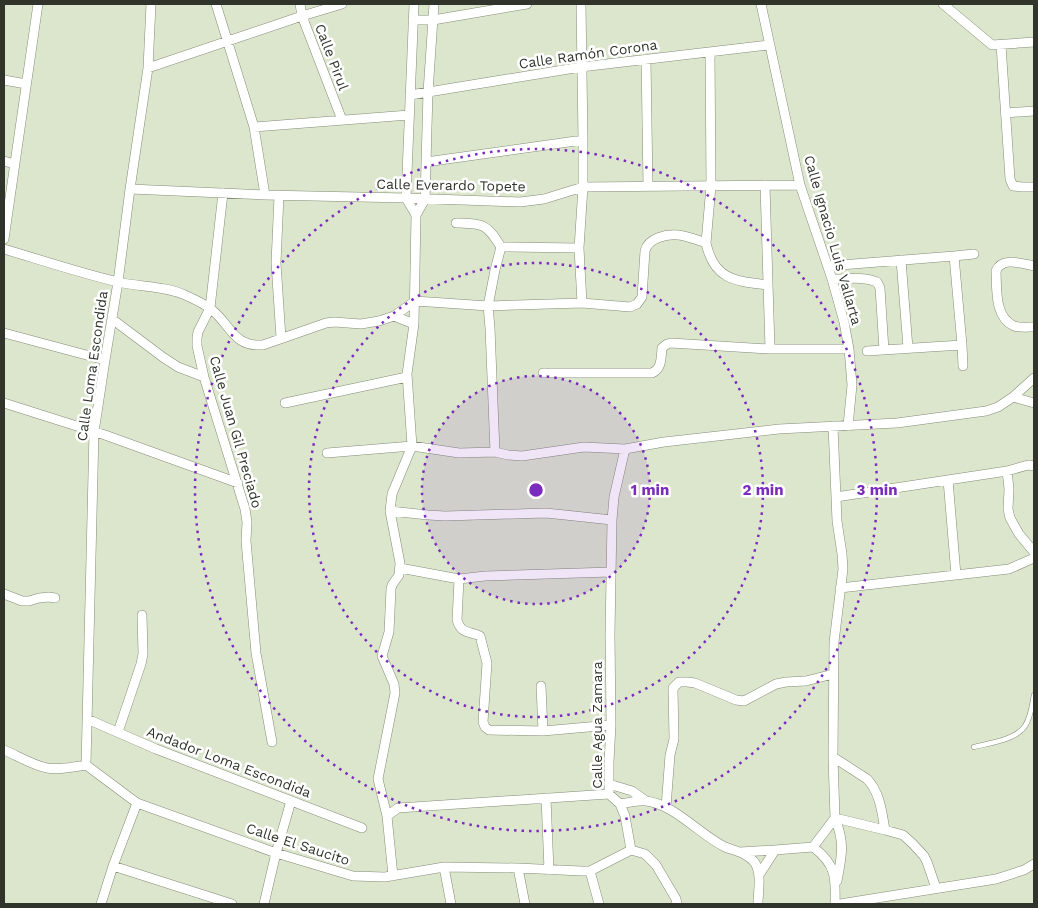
<svg xmlns="http://www.w3.org/2000/svg" width="1038" height="908" viewBox="0 0 1038 908" font-family="'Work Sans',sans-serif">
	<style>
		.lines { fill: none; stroke-linecap: round; stroke-linejoin: round }
		.service-casing { stroke: #838d76; stroke-width: 5.5 }
		.minor-casing { stroke: #838d76; stroke-width: 10 }
		.service { stroke: #fff; stroke-width: 4.5 }
		.minor { stroke: #fff; stroke-width: 9 }
		.ring { fill: none; stroke: #7b2cbf; stroke-width: 2.5; stroke-dasharray: 2.5 5 }
		.labels { text-anchor: middle; dominant-baseline: central; stroke-width: 5; stroke-linejoin: round; paint-order: stroke }
		.street-label { font-size: 14px; fill: #30342a; stroke: #fff }
		.centre { fill: #7b2cbf; stroke: #fff; stroke-width: 2.5 }
		.ring-label { font-size: 15px; text-anchor: middle; font-weight: bold; fill: #7b2cbf; stroke: #fff; stroke-width: 5; stroke-linejoin: round; paint-order: stroke }
	</style>
	<rect width="100%" height="100%" fill="#dce6cd"/>
	<g class="lines">
		<defs>
			<path id="service" d="M974,747C989,743 1016,740 1025,726C1031,717 1032,705 1034,695"/>
			<path id="minor" d="M216,4L254,127L265,195
				M300,4L302,16L342,120
				M414,4L406,198L416,215
				M581,4L583,140V187L579,248L582,303
				M761,4L800,185L832,279L844,322L849,349L852,385L848,426
				M943,4L992,45L1034,42
				M413,20H433L527,4
				M1001,45L1010,179L1013,186L1022,187H1034
				M710,52L711,186L706,243C714,280 735,281 768,285
				M646,59L648,186
				M148,68L302,16L342,4
				M4,80L26,84
				M410,95L581,67L769,45
				M1005,113L1034,111
				M254,127L409,115
				M4,161L14,164
				M426,162L583,140
				M765,185L770,349
				M130,189L265,195L406,198L520,202L544,199L583,187L800,185
				M223,193L210,308L198,332L197,338V346L204,377L245,509L247,522L246,541L256,653L272,742
				M279,196L276,263L281,338
				M456,223C484,224 486,223 501,247L495,270L488,306L490,328L495,452
				M4,239L38,4
				M501,247L579,248
				M4,249C41,260 80,273 118,282C139,287 166,286 185,295C194,299 205,304 212,310C231,325 233,347 263,345L326,323L334,322L361,324L379,321L394,316L415,301L488,306L582,303L630,307L637,304L642,297L645,251C648,238 666,234 678,235C688,236 697,240 706,243
				M901,260L908,348
				M828,266L954,256
				M1034,266C1023,264 1002,256 996,271C997,288 994,317 1014,326C1020,328 1028,327 1034,327
				M832,279C847,279 863,276 877,282L880,288L884,350
				M394,316L414,324
				M112,319L164,358L178,367L204,377
				M4,333L105,360
				M962,345L954,256L974,254
				M867,351L962,345L963,366
				M543,373H652C662,369 661,357 662,348L667,344L671,343L770,349H849
				M1013,397L1034,403
				M4,403L105,435L238,483
				M285,403L407,377
				M833,426L837,521L842,554L843,569L834,642L833,757L835,818L813,847C836,864 836,878 835,904
				M625,449L614,497L612,520L610,634L611,725L609,762V794L620,804L625,816L631,850L645,854L656,865L676,899L677,904
				M327,453L412,446L459,453L495,452L508,455L522,456L584,447L625,449L664,442L779,429L897,423L986,411L998,407L1013,397L1034,378
				M1007,471L1009,489L1008,509L1010,518L1019,534L1034,552
				M948,480L956,575
				M836,497L1007,471L1028,465L1034,466
				M390,511L428,515L445,516L546,513L612,520
				M400,568L459,579L485,576L611,572
				M459,579L457,620C461,634 469,631 480,636L487,663L483,722L485,727L489,730L543,731L611,725
				M840,588L1009,569L1034,558
				M4,594L22,601H29L39,598L49,597L55,598
				M541,686L543,731
				M87,719L156,749L362,828
				M118,732L141,664L143,654L142,615
				M4,750C18,756 32,765 47,768C58,770 75,767 86,765L137,803L276,853L353,876L385,877L444,867L518,868L581,871H590L631,850
				M833,757L867,779C880,792 882,813 885,830
				M86,765L94,432L105,360L118,282L130,189L148,68L151,4
				M609,784L632,791L646,801
				M546,798L549,870
				M620,804C628,803 638,800 646,801C674,804 700,835 725,847C735,851 748,853 755,863C762,874 758,892 758,904
				M666,807L670,755L674,739L673,688L679,682H687L695,683L736,700L744,701L776,684L786,682L806,681L833,674
				M387,816L378,779L395,693L394,684L382,656L389,632L391,589L392,585L399,575L400,563L390,511L392,494L412,446L407,374L414,324L416,215L425,199L428,92L434,4
				M835,818L885,830L903,835L912,843L924,856L927,862L936,888
				M835,818C845,844 842,854 837,881
				M740,852L775,850
				M113,866L232,904
				M444,867L451,904
				M518,868L525,904
				M590,871L599,904
				M759,875L775,850L813,847
				M393,876L387,816L398,808L609,794
				M101,904L113,866L137,803
				M264,904L276,853L291,801
				M840,904L996,879L1024,870L1034,864"/>
		</defs>
		<use href="#service" class="service-casing"/>
		<use href="#minor" class="minor-casing"/>
		<use href="#service" class="service"/>
		<use href="#minor" class="minor"/>
	</g>
	<circle cx="536" cy="490" r="114" fill="#7b2cbf" fill-opacity=".12"/>
	<g class="ring">
		<circle cx="536" cy="490" r="114"/>
		<circle cx="536" cy="490" r="227"/>
		<circle cx="536" cy="490" r="341"/>
	</g>
	<g class="labels">
		<g class="street-label">
			<text transform="translate(588 54) rotate(-8)">Calle Ramón Corona</text>
			<text transform="translate(332 57) rotate(69)">Calle Pirul</text>
			<text transform="translate(451 185) rotate(1)">Calle Everardo Topete</text>
			<text transform="translate(833 240) rotate(74)">Calle Ignacio Luis Vallarta</text>
			<text transform="translate(92 366) rotate(-82)">Calle Loma Escondida</text>
			<text transform="translate(236 432) rotate(74)">Calle Juan Gil Preciado</text>
			<text transform="translate(597 725) rotate(-90)">Calle Agua Zamara</text>
			<text transform="translate(229 762) rotate(21)">Andador Loma Escondida</text>
			<text transform="translate(298 844) rotate(18)">Calle El Saucito</text>
		</g>
	</g>
	<circle cx="536" cy="490" r="8" class="centre"/>
	<g class="ring-label">
		<text x="650" y="495">1 min</text>
		<text x="763" y="495">2 min</text>
		<text x="877" y="495">3 min</text>
	</g>
	<rect width="1038" height="908" fill="none" stroke="#30342a" stroke-width="10"/>
</svg>
